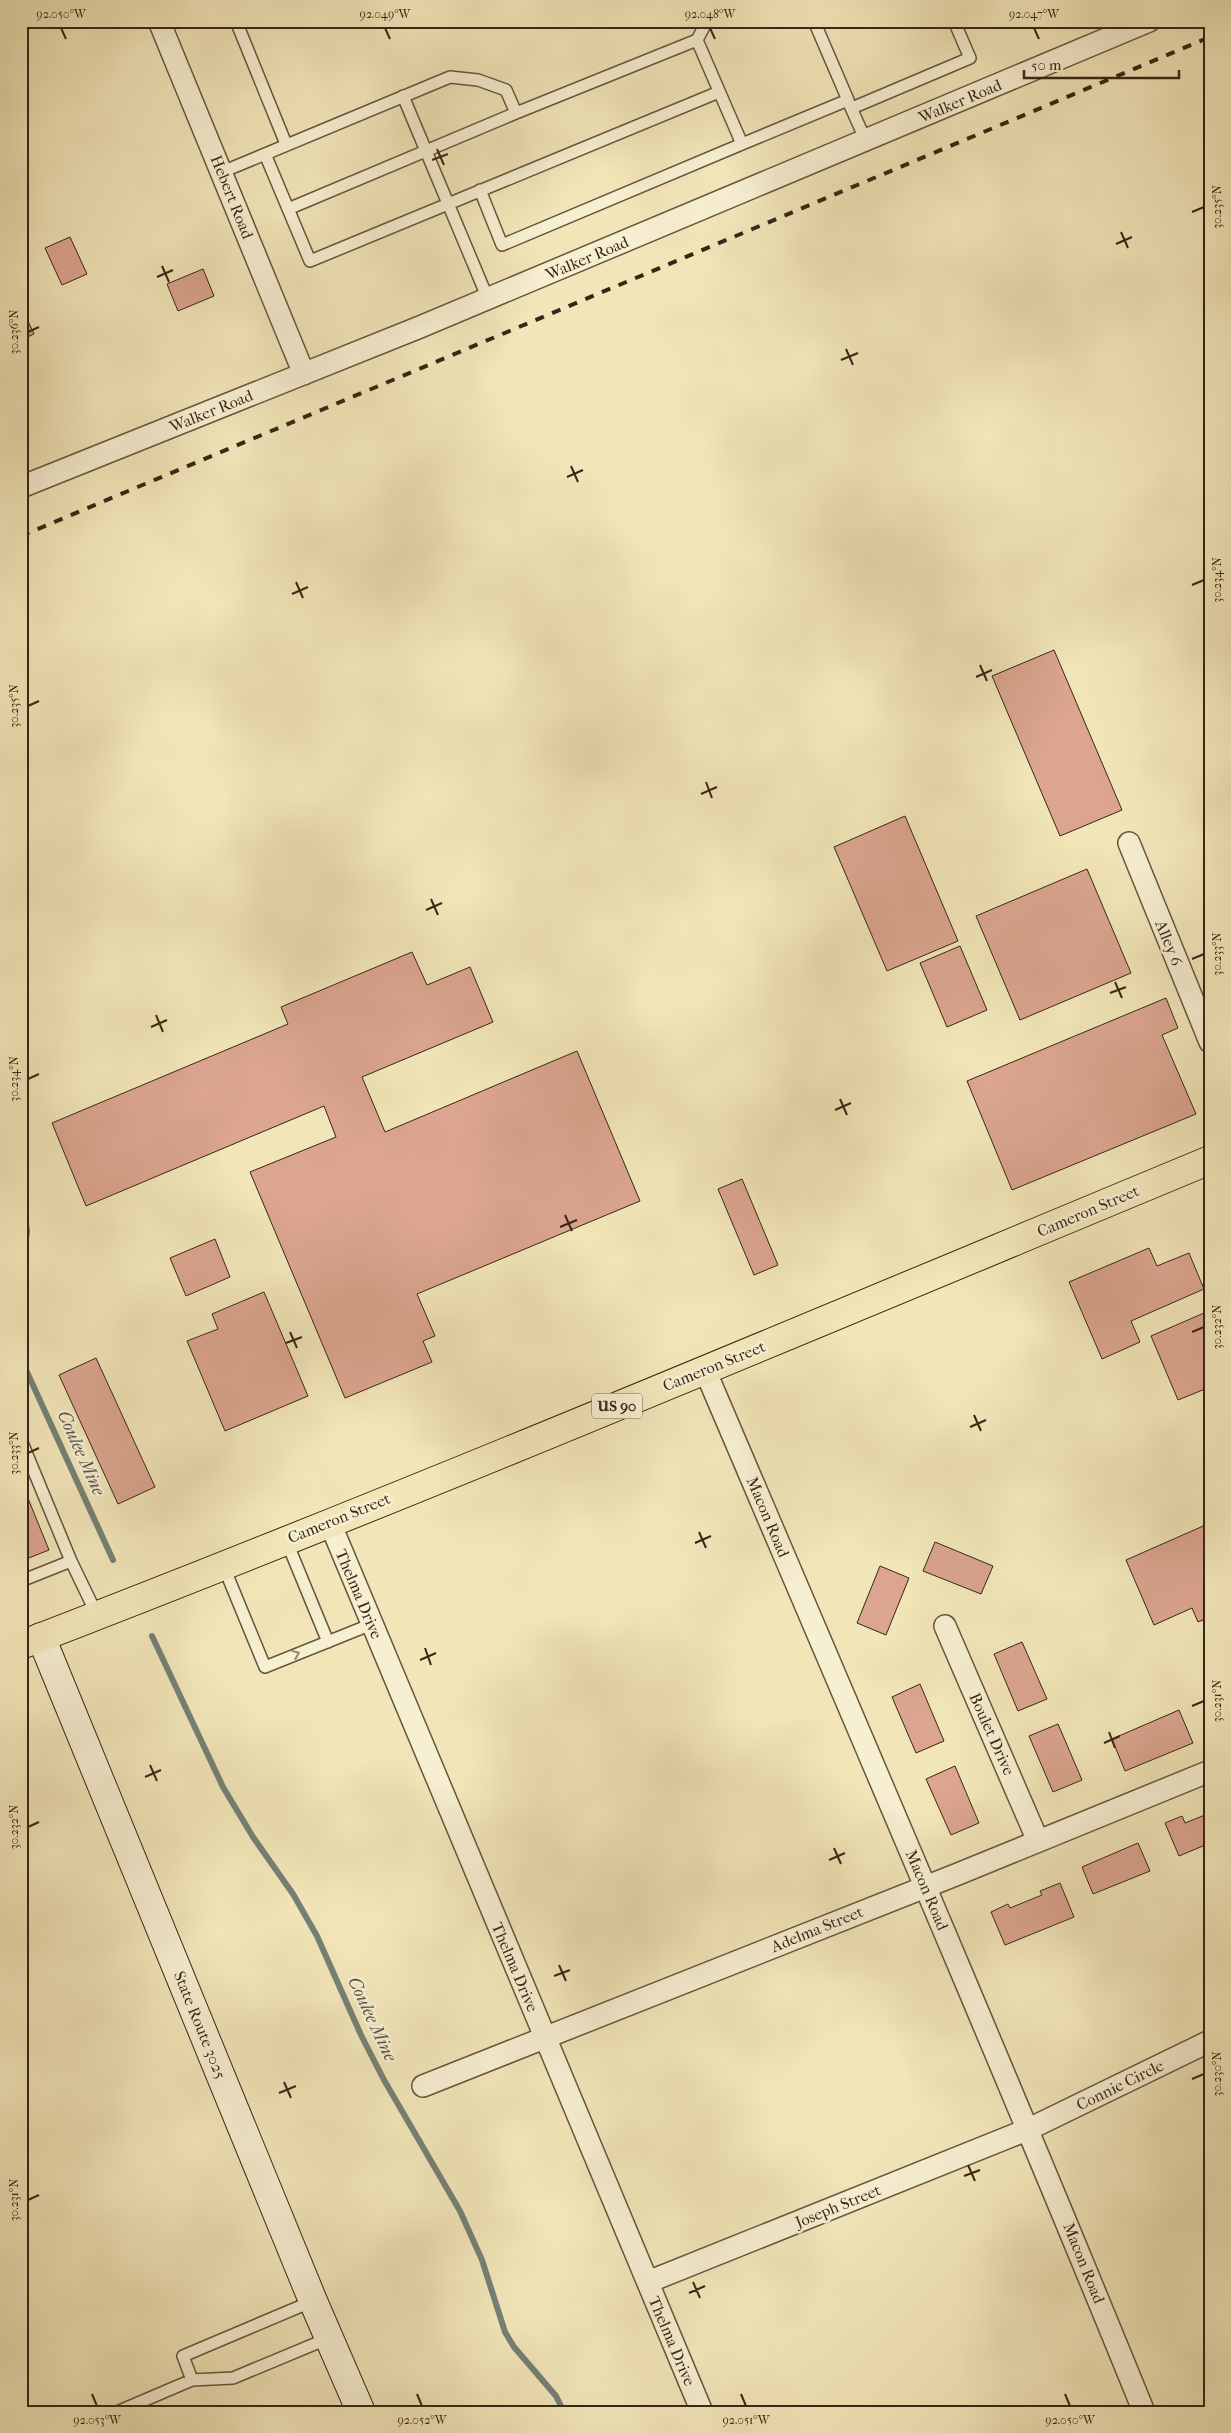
<svg xmlns="http://www.w3.org/2000/svg" width="1231" height="2433" viewBox="0 0 1231 2433" font-family="'IM FELL French Canon',serif">
	<style>
		.lines { fill: none; stroke-linecap: round; stroke-linejoin: round }
		.stream { stroke: #758176; stroke-width: 6 }
		.building { fill: #dba58f; stroke: #372614 }
		.lane-casing { stroke: #66563d; stroke-width: 14 }
		.street-casing { stroke: #66563d; stroke-width: 24 }
		.secondary-casing { stroke: #372614; stroke-width: 30 }
		.primary-casing { stroke: #372614; stroke-width: 30 }
		.lane { stroke: #f7efd2; stroke-width: 11 }
		.street { stroke: #f7efd2; stroke-width: 21 }
		.secondary { stroke: #f7efd2; stroke-width: 28 }
		.primary { stroke: #f2e6b9; stroke-width: 28 }
		.rail { stroke: #372614; stroke-width: 4; stroke-dasharray: 9 9; stroke-linecap: butt }
		.oneway { stroke: #978a73 }
		.ticks { fill: none; stroke: #372614; stroke-width: 2 }
		.labels { text-anchor: middle; dominant-baseline: central; stroke-width: 5; stroke-linejoin: round; paint-order: stroke }
		.shield { fill: #f7efd2; stroke: #71624d; stroke-width: 1 }
		.shield-label { font-size: 15px; font-weight: bold; fill: #372614 }
		.street-label { font-size: 16px; fill: #372614; stroke: #f7efd2 }
		.water-label { font-size: 18px; font-style: italic; fill: #565345; stroke: #f7efd2 }
		.neatline { fill: none; stroke: #372614; stroke-width: 2 }
		.ticks-label { font-size: 12px; text-anchor: middle; fill: #372614 }
	</style>
	<rect width="100%" height="100%" fill="#f2e6b9"/>
	<filter id="stains"><feTurbulence type="fractalNoise" baseFrequency=".004" numOctaves="4"/><feColorMatrix values="0 0 0 0 .2 0 0 0 0 .09 0 0 0 0 .02 0 0 0 .5 -.17"/></filter>
	<radialGradient id="worn" r=".72"><stop offset=".6" stop-color="#630" stop-opacity="0"/><stop offset="1" stop-color="#630" stop-opacity=".3"/></radialGradient>
	<g class="lines">
		<path class="stream" d="M21,1187L27,1231L21,1279
			M21,1359L113,1560
			M152,1636L223,1787L253,1837L293,1894L317,1936L361,2035L384,2080L460,2211L482,2260L505,2332L514,2347L556,2396L564,2412"/>
	</g>
	<path class="building" d="M70,237L87,274L62,285L45,248Z
		M203,269L214,296L178,311L167,284Z
		M21,306L34,334L21,340Z
		M1054,650L1122,810L1060,836L992,676Z
		M905,816L958,941L887,971L834,847Z
		M1087,869L1131,973L1020,1020L976,916Z
		M960,946L987,1010L947,1027L920,963Z
		M412,952L427,985L470,967L493,1022L362,1077L385,1132L577,1051L640,1201L417,1294L435,1336L423,1341L432,1362L345,1398L250,1172L336,1137L324,1106L86,1206L52,1123L288,1024L281,1007Z
		M1166,998L1178,1028L1162,1035L1196,1114L1012,1190L967,1081Z
		M742,1179L778,1265L754,1275L718,1189Z
		M215,1239L230,1277L186,1296L170,1258Z
		M1149,1248L1157,1266L1189,1253L1204,1289L1131,1321L1140,1342L1102,1359L1069,1282Z
		M264,1292L308,1396L225,1431L187,1341L218,1329L212,1314Z
		M1204,1313L1210,1327V1387L1178,1400L1151,1336Z
		M96,1358L155,1487L118,1504L59,1375Z
		M21,1481L49,1550L21,1561Z
		M1210,1523V1617L1198,1622L1192,1608L1154,1625L1126,1560Z
		M935,1542L993,1566L981,1594L923,1571Z
		M880,1566L909,1578L886,1635L857,1623Z
		M1022,1642L1047,1699L1018,1711L994,1654Z
		M920,1684L944,1741L916,1753L892,1697Z
		M1179,1710L1193,1743L1125,1771L1112,1739Z
		M1058,1724L1082,1780L1053,1792L1029,1736Z
		M955,1766L979,1823L951,1835L926,1779Z
		M1210,1813V1843L1179,1856L1165,1823L1182,1816L1185,1823Z
		M1138,1843L1150,1871L1093,1894L1082,1867Z
		M1060,1883L1074,1917L1005,1945L991,1912L1008,1904L1010,1908L1042,1895L1040,1891Z"/>
	<g class="lines">
		<defs>
			<path id="lane" d="M236,21L286,144
				M1108,21L1114,36
				M697,40L742,144L848,100L814,21
				M403,96L488,299
				M848,101L866,141
				M852,108L970,58L954,21
				M265,154L310,261L719,92
				M222,172L450,77L478,80L506,90L516,113L697,40L707,21
				M480,190L502,245L742,144
				M288,209L516,113
				M21,1440L71,1561
				M286,1540L328,1642
				M223,1565L265,1667L372,1624
				M21,1581L71,1561L97,1615
				M192,2380L183,2356L313,2301
				M117,2412L192,2380L233,2378L329,2338"/>
			<path id="street" d="M159,21L304,374
				M21,487L420,327L1149,21
				M1129,843L1210,1042
				M705,1370C853,1717 1002,2063 1144,2412
				M330,1523L702,2412
				M945,1626L1038,1841
				M423,2086L958,1874L1210,1771
				M648,2282L1029,2129L1210,2041"/>
			<path id="secondary" d="M41,1637L313,2301L361,2412"/>
			<path id="primary" d="M21,1645C421,1491 815,1324 1210,1160"/>
		</defs>
		<use href="#lane" class="lane-casing"/>
		<use href="#street" class="street-casing"/>
		<use href="#secondary" class="secondary-casing"/>
		<use href="#primary" class="primary-casing"/>
		<use href="#lane" class="lane"/>
		<use href="#street" class="street"/>
		<use href="#secondary" class="secondary"/>
		<use href="#primary" class="primary"/>
		<path class="rail" d="M21,536L1210,37"/>
	</g>
	<defs><path id="oneway-chevron" d="M-2-3.5L2.5 0L-2 3.5" fill="none" stroke-width="1.6" stroke-linecap="round" stroke-linejoin="round" transform="scale(1.25)"/></defs>
	<use class="oneway" href="#oneway-chevron" transform="translate(296 1654) rotate(-22)"/>
	<path class="ticks" d="M61,28L66,39M385,28L390,39M710,28L715,39M1034,28L1039,39M437,149L444,165M432,160L448,154M1192,212L1204,207M1121,232L1128,248M1116,244L1132,237M162,266L169,282M157,277L173,270M28,332L39,327M846,349L853,365M841,360L858,353M571,466L578,482M567,477L583,470M296,582L303,598M1192,585L1204,580M292,594L308,587M980,665L987,681M976,677L992,670M28,706L39,701M706,782L712,798M701,794L717,787M431,899L438,915M426,910L442,903M1192,959L1204,954M1115,982L1122,998M1110,993L1126,987M156,1015L163,1032M151,1027L167,1020M28,1079L39,1074M840,1099L847,1115M835,1110L851,1103M565,1215L572,1231M560,1227L577,1220M290,1332L297,1348M1192,1332L1204,1327M286,1343L302,1337M974,1415L981,1431M970,1427L986,1420M28,1453L39,1448M699,1532L706,1548M695,1543L711,1536M425,1648L431,1665M420,1660L436,1653M1192,1706L1204,1701M1109,1732L1115,1748M1104,1743L1120,1736M150,1765L157,1781M145,1777L161,1770M28,1827L39,1822M834,1848L841,1864M829,1860L845,1853M559,1965L566,1981M554,1976L570,1970M1192,2079L1204,2074M284,2082L291,2098M279,2093L296,2086M968,2165L975,2181M964,2176L980,2170M28,2200L39,2195M693,2282L700,2298M689,2293L705,2286M92,2394L97,2406M417,2394L422,2406M741,2394L746,2406M1065,2394L1070,2406"/>
	<g class="labels">
		<rect class="shield" x="592" y="1393.5" width="50" height="25" rx="4"/>
		<g class="shield-label">
			<text x="617" y="1406">US 90</text>
		</g>
		<g class="street-label">
			<text transform="translate(960 101) rotate(-23)">Walker Road</text>
			<text transform="translate(232 197) rotate(68)">Hebert Road</text>
			<text transform="translate(587 258) rotate(-23)">Walker Road</text>
			<text transform="translate(211 411) rotate(-22)">Walker Road</text>
			<text transform="translate(1169 943) rotate(68)">Alley 6</text>
			<text transform="translate(1088 1211) rotate(-23)">Cameron Street</text>
			<text transform="translate(714 1366) rotate(-22)">Cameron Street</text>
			<text transform="translate(768 1517) rotate(67)">Macon Road</text>
			<text transform="translate(339 1518) rotate(-22)">Cameron Street</text>
			<text transform="translate(359 1594) rotate(67)">Thelma Drive</text>
			<text transform="translate(992 1734) rotate(66)">Boulet Drive</text>
			<text transform="translate(927 1890) rotate(67)">Macon Road</text>
			<text transform="translate(817 1929) rotate(-22)">Adelma Street</text>
			<text transform="translate(515 1967) rotate(67)">Thelma Drive</text>
			<text transform="translate(200 2025) rotate(68)">State Route 3025</text>
			<text transform="translate(1120 2085) rotate(-26)">Connie Circle</text>
			<text transform="translate(838 2206) rotate(-22)">Joseph Street</text>
			<text transform="translate(1084 2263) rotate(68)">Macon Road</text>
			<text transform="translate(672 2341) rotate(67)">Thelma Drive</text>
		</g>
		<g class="water-label">
			<text transform="translate(81 1453) rotate(66)">Coulee Mine</text>
			<text transform="translate(372 2019) rotate(65)">Coulee Mine</text>
		</g>
	</g>
	<rect width="1231" height="2433" fill="none" stroke="#f2e6b9" stroke-width="55"/>
	<path d="M1024 70v8h155v-8" fill="none" stroke="#372614" stroke-width="2.5"/>
	<text x="1031" y="70" font-size="15" fill="#372614" stroke="#f7efd2" stroke-width="4" paint-order="stroke">50 m</text>
	<rect x="28" y="28" width="1176" height="2378" class="neatline"/>
	<g class="ticks-label">
		<text x="61" y="18">92.050°W</text>
		<text x="385" y="18">92.049°W</text>
		<text x="710" y="18">92.048°W</text>
		<text x="1034" y="18">92.047°W</text>
		<text transform="translate(1217 207) rotate(-90)" y="4">30.235°N</text>
		<text transform="translate(14 332) rotate(-90)" y="4">30.236°N</text>
		<text transform="translate(1217 580) rotate(-90)" y="4">30.234°N</text>
		<text transform="translate(14 706) rotate(-90)" y="4">30.235°N</text>
		<text transform="translate(1217 954) rotate(-90)" y="4">30.233°N</text>
		<text transform="translate(14 1079) rotate(-90)" y="4">30.234°N</text>
		<text transform="translate(1217 1327) rotate(-90)" y="4">30.232°N</text>
		<text transform="translate(14 1453) rotate(-90)" y="4">30.233°N</text>
		<text transform="translate(1217 1701) rotate(-90)" y="4">30.231°N</text>
		<text transform="translate(14 1827) rotate(-90)" y="4">30.232°N</text>
		<text transform="translate(1217 2074) rotate(-90)" y="4">30.230°N</text>
		<text transform="translate(14 2200) rotate(-90)" y="4">30.231°N</text>
		<text x="97" y="2424">92.053°W</text>
		<text x="422" y="2424">92.052°W</text>
		<text x="746" y="2424">92.051°W</text>
		<text x="1070" y="2424">92.050°W</text>
	</g>
	<rect width="100%" height="100%" filter="url(#stains)"/>
	<rect width="100%" height="100%" fill="url(#worn)"/>
</svg>
